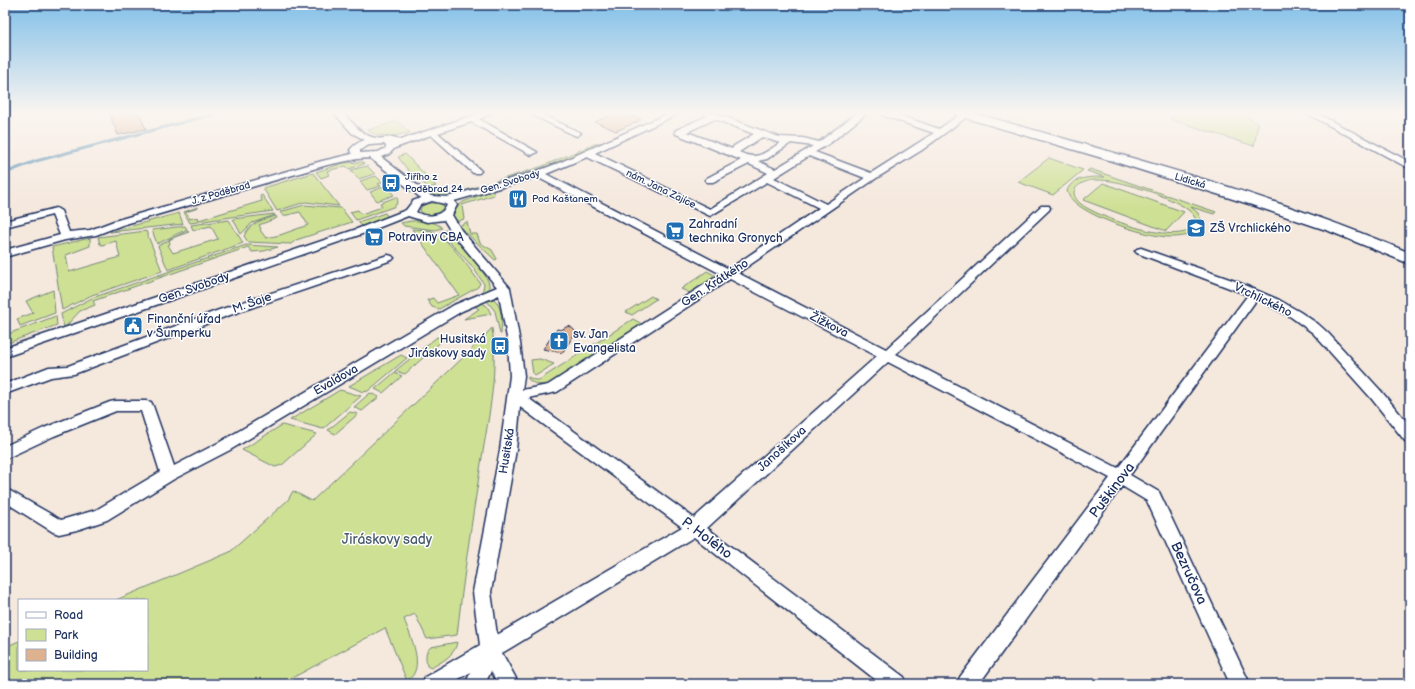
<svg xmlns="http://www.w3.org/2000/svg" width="1415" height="689" viewBox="0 0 1415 689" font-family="'Balsamiq Sans',sans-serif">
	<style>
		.green { fill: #cee094; stroke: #748879; fill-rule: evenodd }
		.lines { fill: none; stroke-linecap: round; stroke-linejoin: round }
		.stream { stroke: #5d91b3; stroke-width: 3 }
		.building { fill: #deb28f; stroke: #1b2f5e }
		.minor-casing { stroke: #1b2f5e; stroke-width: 3 }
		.secondary-casing { stroke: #1b2f5e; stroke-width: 3 }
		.minor { fill: #fff; fill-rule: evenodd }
		.secondary { fill: #fff; fill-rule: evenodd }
		.labels { text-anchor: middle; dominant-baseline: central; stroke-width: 3; stroke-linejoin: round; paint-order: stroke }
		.far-poi-label { font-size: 10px; fill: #1b2f5e; stroke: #fff; text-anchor: start }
		.far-street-label { font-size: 10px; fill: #1b2f5e; stroke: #fff }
		.poi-label { font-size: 12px; fill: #1b2f5e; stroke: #fff; text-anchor: start }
		.street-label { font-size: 12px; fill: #1b2f5e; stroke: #fff }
		.near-street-label { font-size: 14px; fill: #1b2f5e; stroke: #fff }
		.near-park-label { font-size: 14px; fill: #485b6c; stroke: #fff }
	</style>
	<rect width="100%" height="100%" fill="#f5e8dd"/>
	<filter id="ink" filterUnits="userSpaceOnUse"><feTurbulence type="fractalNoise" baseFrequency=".025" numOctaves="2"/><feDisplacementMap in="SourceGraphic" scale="8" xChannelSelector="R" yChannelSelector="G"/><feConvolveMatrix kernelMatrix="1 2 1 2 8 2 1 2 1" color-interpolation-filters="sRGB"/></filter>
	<g filter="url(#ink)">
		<path class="green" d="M1171,113H1241L1258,124L1254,146L1170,119Z
			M397,121L410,133C398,135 378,139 368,130Z
			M607,142L545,167L493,183V182L540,167L597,143Z
			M405,154L436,186L429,188L410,173L398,157Z
			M1049,158L1083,170L1053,195L1018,182Z
			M363,162L364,164L349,169L346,166L327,171L329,175L321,178L316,172L344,163Z
			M367,166L375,174L358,179L351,170Z
			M1090,169L1216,212L1214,214L1191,207L1198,213L1202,222L1199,230C1190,236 1180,237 1170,237C1148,237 1072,214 1067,191C1072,176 1093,177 1105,177L1087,171ZM1092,180C1100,180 1108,180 1116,182C1129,184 1203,205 1195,224C1184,250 1095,216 1081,204C1066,191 1078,183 1092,180Z
			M313,173L339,206L305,202L277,211L263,188Z
			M376,176L382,182L378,184L381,186L367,190L360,181Z
			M487,183L488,185C470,191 443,205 426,192C436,189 439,188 447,195H452Z
			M1103,183L1184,212L1166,231L1083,200Z
			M386,186L394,195L377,201L370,192Z
			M493,190L494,195L462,205L464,219L456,222L452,215L458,206L463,202Z
			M262,195L273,211L190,223L184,212L198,207V208L186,212L190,219L198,217L199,220L262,201L260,196Z
			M396,197L398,200L396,205L393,207L356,220L350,212L358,210L361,214L382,207L380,203Z
			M432,203H439L444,206L443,208C437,215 428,217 421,212L420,209L423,205Z
			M304,205L341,208L352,222L296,240L291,244L248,242L244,236C250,222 263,220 276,216L277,218L259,225L261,229L260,230L266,238L280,235L308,225L300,212L283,216L280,212Z
			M179,213L183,224L110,232Z
			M385,213L389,218L362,226L358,222Z
			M274,214L275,215L252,223L241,234L233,219Z
			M229,220L243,243L168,270L158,246L188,230L189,232L169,239L170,244L168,245L173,253L218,239L211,226L193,230L191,225Z
			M411,221C421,221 435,220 442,228L435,230L404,226L401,223Z
			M467,222L470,234H477L480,243L492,250L497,259L495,260L459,226Z
			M185,226L187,229L157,244L152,230Z
			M412,229C419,230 427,229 434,232C449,239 470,269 480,283L478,287L439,309L432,307L427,300L433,298L437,303L459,295Z
			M446,230C454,238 492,277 489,287C488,290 485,292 482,294L484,284L472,266L440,232Z
			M146,231L162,271L92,295L62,310L52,247L90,238V246L66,255L69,272L120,257L116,241L102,245L100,244L98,237Z
			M246,245L278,247L264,251L252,252L248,247L93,301L95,305L80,311L64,328L61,314L92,298Z
			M707,271L716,276L690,293L681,289Z
			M53,290L55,313L20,326L17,319L33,313L26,301Z
			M651,296L656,299L632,315L626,312Z
			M494,299C503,308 502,322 501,334H500L495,311L487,301Z
			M480,302L487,306L491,314L464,319L479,309L476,307L472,306Z
			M56,316L57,325L5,344V335Z
			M633,319L642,324L553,383C545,386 535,386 528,379V377L535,380H539Z
			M492,328C499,376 487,423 480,470C471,525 463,580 457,635L427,639L415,614L404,619C410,636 427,668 407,681L385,628L281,684H5V647L19,641V670H147V600H116L230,552L288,500L293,491L312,501L470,351Z
			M437,337L444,339L426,355L418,352Z
			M416,354L424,357L405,374L395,371Z
			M401,355L407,358L368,391L363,392L349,386Z
			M540,359L554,364L537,375L533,374L531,360Z
			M394,373L402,376L383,393L375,389Z
			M340,390L361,396L323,429L290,420Z
			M370,393L379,397L362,411L354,407Z
			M350,412L358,414L335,434L328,430Z
			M282,425L317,434L282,465L275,467L242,450Z
			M457,642C455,656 441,662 431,668L427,666C426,658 424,652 431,647Z"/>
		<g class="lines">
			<path class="stream" d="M5,173L36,161L218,113"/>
		</g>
		<path class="building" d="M109,113H139L146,129L118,135Z
			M615,113H626L641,120L616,131L595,122Z
			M568,326L571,327L576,332L562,353L543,349L557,329L561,330Z"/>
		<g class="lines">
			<defs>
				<path id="minor" d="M334,113H343C352,122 362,136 376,138C383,140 394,134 400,140L480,113H492L479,119L537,152L532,155L529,154L471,122L438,133L479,169L481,171L479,173H473L431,135L395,148L389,154L381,157L431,196L447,197L535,172L561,162L669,113H680L595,153L710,209L768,173L749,164L713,182H707L705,180L707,178L741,160L676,134L675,132L676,130L707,116L703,113H715L779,137L803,138L819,142L857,113H867L830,143L815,152L871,173L934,133L882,115L881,113H893L939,129L962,113H972L922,150L875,179L738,273L886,349L1041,206H1049L1050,208L1049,210L896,354L1118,468L1248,295L1137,253L1135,251L1137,249L1141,248L1235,281L1279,300L1300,312L1318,324L1328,333L1381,391L1410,426V443L1405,441L1371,398L1313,333L1291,317L1257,299L1130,475L1159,492L1250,684H1230L1147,501L1122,486L979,684H957L960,677L1110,478L888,362L707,528L904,677L907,684H881L694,537L502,653L519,684H498L491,671L485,684H465L471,672L450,684H422L425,677L480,645L473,592L500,450L510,376L508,343L499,295L462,311L230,450L174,479L107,520L77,530L59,534L53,532L5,502V488L61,520L96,510L160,472L141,411H116L54,436L5,459V446L44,428L110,402L115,401H146L151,402L153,406L174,466L220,442L454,305L497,287L452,233L444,220L427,222L408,216L365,233L5,357V348L357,229L406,210L413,201L421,198L370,158L357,159L327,165L122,225L96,235L65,240L5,257V250L60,235L52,215L5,227V221L56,208L61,211L69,232L90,230L114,221L322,161L352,154L350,150C354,145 358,142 365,140L352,133ZM715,119L754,134L734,146L732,149L687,132ZM762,137L780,143C764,153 758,161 739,152ZM791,143L813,146L775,169L758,161L767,159ZM384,144L386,146V148L378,152L360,153V150L369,145ZM809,156L865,178L826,204L774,178ZM587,157L710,216L767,182L819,208L729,269L546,174ZM537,177L721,274L548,385L522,390L524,376L520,343L510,288L461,230L452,215L457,205L454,201ZM432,201L445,204L447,205C442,217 426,218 416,212L420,205ZM730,279L877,356L694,518L528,398L557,392ZM520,407L682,527L497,635L491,592L516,450Z
					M528,113H539L581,133L577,136L574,135Z
					M1306,113H1316L1410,162V169Z
					M388,255L392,256L394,258L392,260L227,316L74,374L51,377L5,394V384L49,367L68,366L219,310Z"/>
				<path id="secondary" d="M954,113H973L995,119C1134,159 1277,196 1410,253V264L1329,231L1252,205L1109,160L956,115Z"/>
			</defs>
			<use href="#minor" class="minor-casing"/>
			<use href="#secondary" class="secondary-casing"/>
			<use href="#minor" class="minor"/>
			<use href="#secondary" class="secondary"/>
		</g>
	</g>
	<linearGradient id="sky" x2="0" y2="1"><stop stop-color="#82c0e9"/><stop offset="0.54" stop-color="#faf5f0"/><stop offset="1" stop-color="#faf5f0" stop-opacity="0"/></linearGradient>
	<rect width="1415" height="209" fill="url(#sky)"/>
	<defs>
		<symbol id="bus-square" viewBox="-11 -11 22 22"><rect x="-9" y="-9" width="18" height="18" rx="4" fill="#1f6fb2" stroke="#fff"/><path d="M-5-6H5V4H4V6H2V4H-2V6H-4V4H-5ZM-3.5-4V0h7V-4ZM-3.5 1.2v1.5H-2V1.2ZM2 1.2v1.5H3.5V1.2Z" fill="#fff"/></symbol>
		<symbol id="restaurant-square" viewBox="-11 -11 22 22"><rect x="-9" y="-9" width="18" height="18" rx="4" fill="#1f6fb2" stroke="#fff"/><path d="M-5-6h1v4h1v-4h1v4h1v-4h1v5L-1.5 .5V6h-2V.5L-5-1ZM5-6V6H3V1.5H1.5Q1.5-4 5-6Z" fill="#fff"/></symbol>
		<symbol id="school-square" viewBox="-11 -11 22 22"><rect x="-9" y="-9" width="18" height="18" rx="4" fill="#1f6fb2" stroke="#fff"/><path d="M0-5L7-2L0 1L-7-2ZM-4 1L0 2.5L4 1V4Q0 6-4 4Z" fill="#fff"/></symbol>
		<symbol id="supermarket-square" viewBox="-11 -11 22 22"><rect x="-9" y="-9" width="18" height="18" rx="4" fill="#1f6fb2" stroke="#fff"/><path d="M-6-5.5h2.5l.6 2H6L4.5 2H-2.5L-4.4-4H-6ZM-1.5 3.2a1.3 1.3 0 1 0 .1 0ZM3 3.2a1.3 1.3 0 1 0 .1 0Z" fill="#fff"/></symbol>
		<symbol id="civic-square" viewBox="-11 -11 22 22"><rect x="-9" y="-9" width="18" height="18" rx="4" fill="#1f6fb2" stroke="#fff"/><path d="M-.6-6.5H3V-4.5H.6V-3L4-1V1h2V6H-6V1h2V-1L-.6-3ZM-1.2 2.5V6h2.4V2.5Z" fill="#fff"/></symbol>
		<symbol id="church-square" viewBox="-11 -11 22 22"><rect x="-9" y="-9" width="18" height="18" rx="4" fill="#1f6fb2" stroke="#fff"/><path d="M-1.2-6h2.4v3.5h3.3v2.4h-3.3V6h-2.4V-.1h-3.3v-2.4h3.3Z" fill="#fff"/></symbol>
	</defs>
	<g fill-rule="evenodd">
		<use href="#bus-square" x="380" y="172" width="22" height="22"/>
		<use href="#restaurant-square" x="507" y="188" width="22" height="22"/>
		<use href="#school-square" x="1185" y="217" width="22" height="22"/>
		<use href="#supermarket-square" x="664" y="220" width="22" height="22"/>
		<use href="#supermarket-square" x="363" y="226" width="22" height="22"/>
		<use href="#civic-square" x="122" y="315" width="22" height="22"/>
		<use href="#church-square" x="548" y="330" width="22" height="22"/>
		<use href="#bus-square" x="489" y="335" width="22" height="22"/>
	</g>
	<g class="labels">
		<g class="far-poi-label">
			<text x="405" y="177">Jiřího z<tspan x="405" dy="12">Poděbrad 24</tspan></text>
			<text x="532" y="199">Pod Kaštanem</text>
		</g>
		<g class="far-street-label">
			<text transform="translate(1190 181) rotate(17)">Lidická</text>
			<text transform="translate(510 182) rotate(-17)">Gen. Svobody</text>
			<text transform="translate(661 189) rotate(26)">nám. Jana Zajíce</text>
			<text transform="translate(221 193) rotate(-16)">J. z Poděbrad</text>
		</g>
		<g class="poi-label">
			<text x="689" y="224">Zahradní<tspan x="689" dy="14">technika Gronych</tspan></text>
			<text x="1210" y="228">ZŠ Vrchlického</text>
			<text x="388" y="237">Potraviny CBA</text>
			<text x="147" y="319">Finanční úřad<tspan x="147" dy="14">v Šumperku</tspan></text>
			<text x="573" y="334">sv. Jan<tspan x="573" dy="14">Evangelista</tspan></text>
			<text x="486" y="339" text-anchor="end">Husitská<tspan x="486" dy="14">Jiráskovy sady</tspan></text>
		</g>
		<g class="street-label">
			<text transform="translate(715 283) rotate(-33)">Gen. Krátkého</text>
			<text transform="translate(194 288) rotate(-19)">Gen. Svobody</text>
			<text transform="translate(1263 300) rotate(26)">Vrchlického</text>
			<text transform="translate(252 303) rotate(-19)">M. Šaje</text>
			<text transform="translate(829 325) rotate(27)">Žižkova</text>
			<text transform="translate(336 380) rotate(-30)">Evaldova</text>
			<text transform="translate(782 449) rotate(-42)">Janošíkova</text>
			<text transform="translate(507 451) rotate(-81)">Husitská</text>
		</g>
		<g class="near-street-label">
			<text transform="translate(1112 490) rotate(-53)">Puškinova</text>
			<text transform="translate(707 538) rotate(37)">P. Holého</text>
			<text transform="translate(1189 573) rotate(65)">Bezručova</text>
		</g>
		<g class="near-park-label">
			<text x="387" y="539">Jiráskovy sady</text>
		</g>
	</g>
	<rect width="1415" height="689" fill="none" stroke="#fff" stroke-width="20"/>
	<rect x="10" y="10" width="1395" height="669" fill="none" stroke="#1b2f5e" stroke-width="1.5" filter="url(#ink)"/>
	<rect x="18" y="599" width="130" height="72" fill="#ffffff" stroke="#a4acbf"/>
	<rect x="26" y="612" width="20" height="6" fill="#ffffff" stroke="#a4acbf"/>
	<text x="54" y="619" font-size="12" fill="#1b2f5e">Road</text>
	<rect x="26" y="629" width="20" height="12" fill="#cee094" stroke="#a4acbf"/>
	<text x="54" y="639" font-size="12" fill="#1b2f5e">Park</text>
	<rect x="26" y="649" width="20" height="12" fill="#deb28f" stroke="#a4acbf"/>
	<text x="54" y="659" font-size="12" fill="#1b2f5e">Building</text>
</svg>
